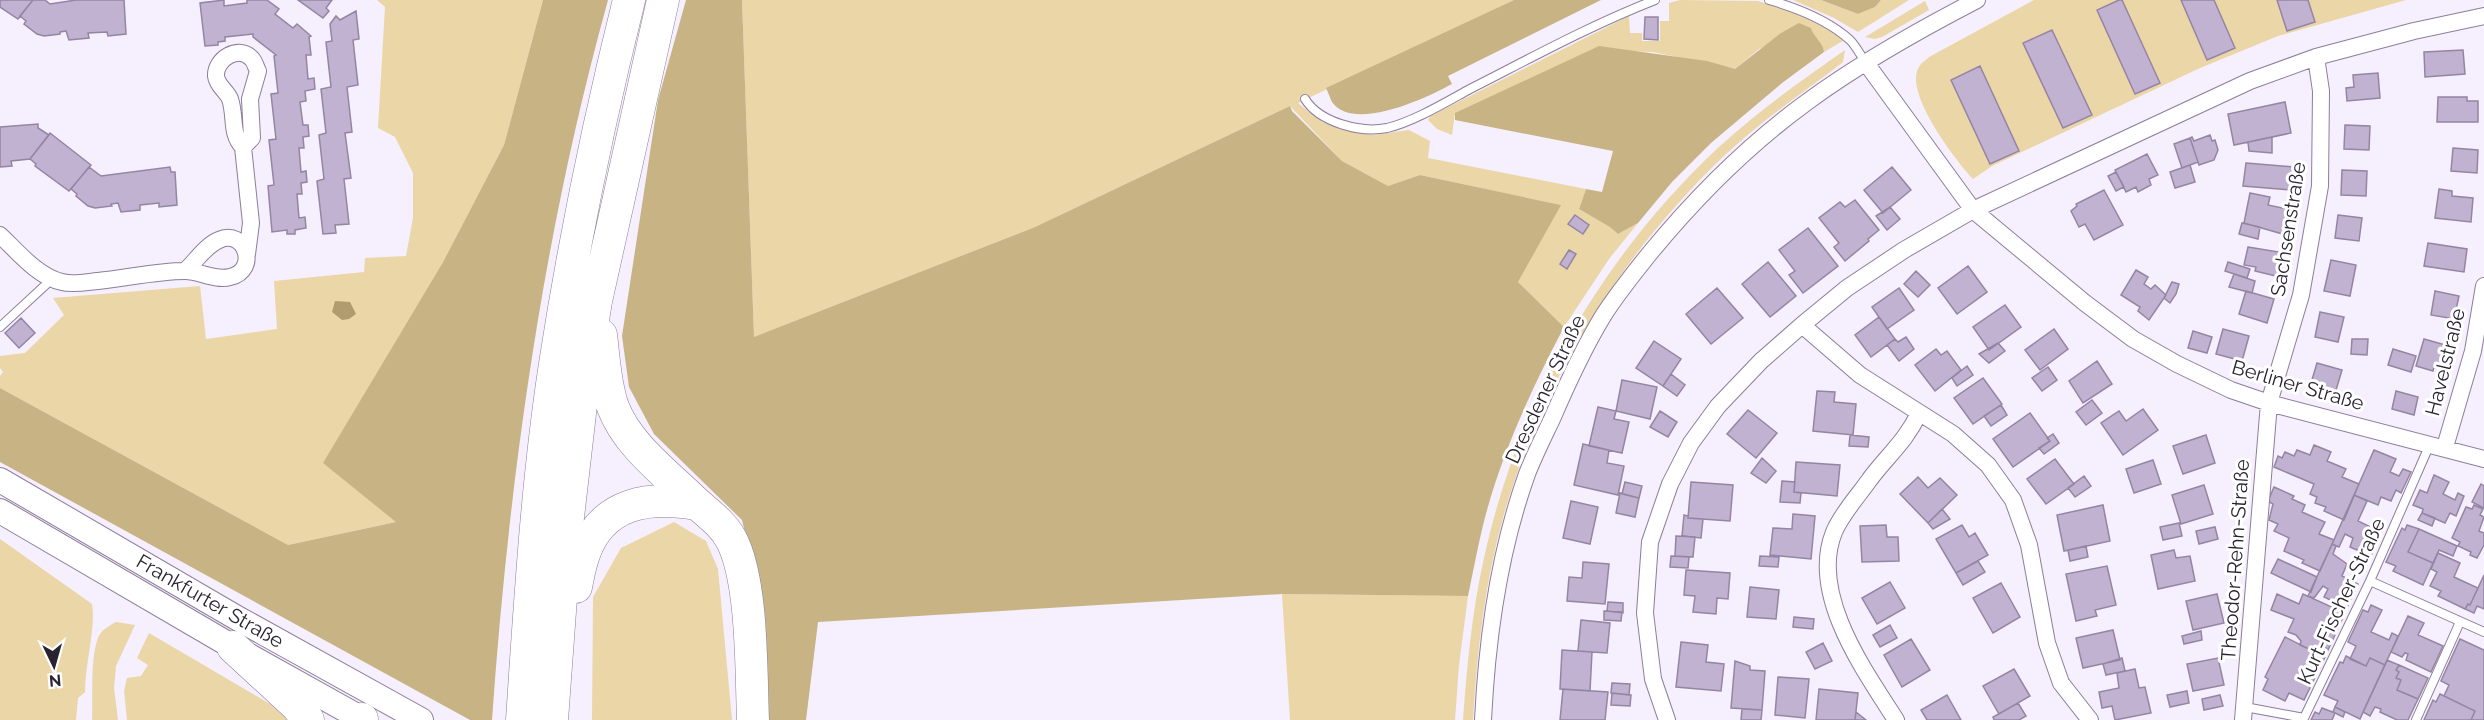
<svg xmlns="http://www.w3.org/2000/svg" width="2484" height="720" viewBox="0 0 2484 720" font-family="Raleway,sans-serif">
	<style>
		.green { fill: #ead6a7 }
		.forest { fill: #c7b384 }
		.water { fill: #b09c6e }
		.building { fill: #c2b2d2; stroke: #9485a3; stroke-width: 1.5 }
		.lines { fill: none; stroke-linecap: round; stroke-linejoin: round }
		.lane-casing { stroke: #8d7d9b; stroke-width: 10 }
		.street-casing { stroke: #8d7d9b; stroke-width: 18 }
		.secondary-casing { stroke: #8d7d9b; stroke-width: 26 }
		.highway-casing { stroke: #8d7d9b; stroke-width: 33 }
		.lane { stroke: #fff; stroke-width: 8 }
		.street { stroke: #fff; stroke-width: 16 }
		.secondary { stroke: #fff; stroke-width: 24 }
		.highway { stroke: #fff; stroke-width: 32 }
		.labels { text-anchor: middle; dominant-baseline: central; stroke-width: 6; stroke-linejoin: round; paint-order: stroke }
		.street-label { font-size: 20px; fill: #29232f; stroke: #fff }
	</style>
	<rect width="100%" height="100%" fill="#f6effd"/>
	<path class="green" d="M377,0H543L504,145L442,264L396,522L288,545L0,388V376L3,372L0,368V356L25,353L64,315L53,298L200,286L206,339L277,329L274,281L364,272L365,258L406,256L413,218V173L395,137L378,128L385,7Z
		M742,0H1514L1298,103L1322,122L1343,130L1373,135L1409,130L1430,141L1428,158L1586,189L1579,209L1611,227L1618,234L1638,223L1609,259L1564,327L1518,282L1560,205L1420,175L1388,186L1342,161L1290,106L1035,227L754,337Z
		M1680,0L1758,1L1803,16L1846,39L1824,52C1822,42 1814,38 1811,28L1759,49L1735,69L1653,52L1625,51L1455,113L1452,135L1437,129L1428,120L1430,116L1629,16L1630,33H1642V41H1660V21H1669V3Z
		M1793,0H1821L1858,14L1875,7L1881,0H1909L1858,32L1834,18Z
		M2034,0H2406L2278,36L2200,68L1992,166L1973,179C1956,161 1903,92 1919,67C1921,63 1926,60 1929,57Z
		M1925,1L1929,10L1882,37L1875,39L1865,37Z
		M1845,50L1843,62C1803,93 1762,120 1725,155C1622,253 1544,377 1504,514C1485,581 1477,651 1473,720H1463C1467,666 1472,611 1484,558C1518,401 1602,256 1719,147C1758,111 1802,80 1845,50Z
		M674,522L706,541L718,569L732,720H592L593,597L621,548Z
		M0,539L92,604C96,628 85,664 85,692L78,698L76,720H0Z
		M1282,594L1468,596L1459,665L1455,720H1290Z
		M116,622L135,625L116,666L114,688L118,720H92C93,697 90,659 98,638C101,630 109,626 116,622Z
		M149,633L270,704L288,720H127L124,691L127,678L141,676L148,665L137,658Z"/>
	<path class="forest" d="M543,0H608C543,234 509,478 492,720H470L0,462V388L288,545L396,522L323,463L442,264L504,145Z
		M686,0H742L754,337L1035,227L1290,106L1292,111L1342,161L1388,186L1420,175L1561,205L1518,282L1564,327C1533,386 1505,446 1487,510C1479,539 1474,568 1468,596L1282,594L818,622L806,720H769L765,614L742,520L654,434L629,387L622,336L658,100Z
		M1514,0H1601L1448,76L1452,84C1428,97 1354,133 1332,102C1330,98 1328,92 1326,88Z
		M1821,0H1881L1875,7L1858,14Z
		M1799,23L1811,28C1814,38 1823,42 1824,52L1782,83L1711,143L1672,182L1638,223L1618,234L1610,227L1579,209L1586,189L1602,192L1613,151L1455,120V113L1599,46L1707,61L1735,69L1781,33Z"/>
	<path class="water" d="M335,301L350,302L356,314L349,319L342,320L332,312Z"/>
	<path class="building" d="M0,0H33L18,19L0,7Z
		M33,0H45L50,4L76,0H124L126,34L108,36L107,32L88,33L89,38L69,40L66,31L60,32V34L44,36L37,34L24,24L26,21L20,16Z
		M224,0V6L247,3V0H267L279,9L275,14L293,28L297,24L311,36L309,37L311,55H306L308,79L314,78L315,89L305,91L306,101L300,102L303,125H308L309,136L303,137L304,148H299L301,172L306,171L307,182L301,183L302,194H297L299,218L305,217L306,228L295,230V234H287V230L272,232L268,186L274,185L269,140L276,139L271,94L278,93L274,56L276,55L253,37V34L225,37V41L218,42V45L205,46L200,3Z
		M298,0H332L326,8L329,11L323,18Z
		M2119,0H2122L2160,83L2135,94L2097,10Z
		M2181,0H2214L2235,48L2207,60Z
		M2277,0H2308L2315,22L2287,31Z
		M356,11L359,39L353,40L358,85L347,87L352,132L345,133L351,178L344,179L349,224L335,225L336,233L323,234L317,181L324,179L319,135L326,133L321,89L331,87L326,42L332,41L330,24L336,16L340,20Z
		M1645,17H1658V40L1644,39Z
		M2052,30L2092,115L2063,128L2023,43Z
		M2463,50L2465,74L2425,77L2424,52Z
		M1980,66L2019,151L1990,164L1951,80Z
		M2378,73L2380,98L2347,101L2346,88L2354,87L2353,75Z
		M2438,97H2467V101H2478V122H2437Z
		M2285,102L2291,133L2234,145L2228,114Z
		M38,124V128L49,135L30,159L11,161L12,166L0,167V127Z
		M2345,125L2370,126L2369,150L2344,149Z
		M50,133L91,165L69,191L35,166L36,164L30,159Z
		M2210,135L2212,141L2215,140L2218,150L2214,160L2199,165L2190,138L2192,137L2194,141Z
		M2272,137V153L2249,151L2248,142Z
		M2190,138L2198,162L2182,168L2174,144Z
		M2453,148L2478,150L2477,173L2451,171Z
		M2147,154L2158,175L2149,179L2151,185L2138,192L2136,187L2126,192L2115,170Z
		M2246,163L2294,167L2292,190L2243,186Z
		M2190,165L2195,182L2175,188L2170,172Z
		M89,167L101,176L170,167L171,172H175L177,205L159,207V203L140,205V210L121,212L118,203L111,204L112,206L95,208L88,206L76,196L77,194L71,189Z
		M1892,167L1911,190L1883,213L1864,190Z
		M2342,170L2367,171L2366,196L2341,195Z
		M2116,172L2124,187L2116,191L2108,176Z
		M2439,189L2452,191V196L2473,198L2471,222L2435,218Z
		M2104,190L2123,225L2094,240L2085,224L2079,227L2071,211L2077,206L2076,204Z
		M2250,193L2270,197L2268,205L2292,210L2286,235L2244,223Z
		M1855,200L1879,230L1868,239L1869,241L1845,261L1834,247L1839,243L1819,218L1840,202L1845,207Z
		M1890,207L1900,219L1887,230L1876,216Z
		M1575,215L1589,225L1583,234L1568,224Z
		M2338,215L2362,218L2359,241L2335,238Z
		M2242,223L2260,227L2258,239L2239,234Z
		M1808,228L1838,266L1803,293L1789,275L1795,271L1779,250Z
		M2428,243L2467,249L2464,272L2424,266Z
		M2248,247L2285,253L2280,277L2255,271L2256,267L2244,265Z
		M1569,250L1576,254L1567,269L1560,264Z
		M2331,260L2356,265L2350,296L2324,291Z
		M1768,262L1796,296L1770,317L1742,284Z
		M2228,262L2250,269L2247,278L2225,271Z
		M1968,266L1987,292L1957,314L1938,288Z
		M2136,270L2148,277L2144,284L2151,289L2155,285L2166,295L2149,320L2138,311L2140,307L2121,295Z
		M1916,271L1930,285L1918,297L1904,284Z
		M2234,274L2255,281L2252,293L2229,287Z
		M2172,282L2179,284L2176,294L2170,303L2164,298Z
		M1717,288L1743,318L1711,344L1686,314Z
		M1899,288L1914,310L1887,329L1872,307Z
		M2246,291L2274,299L2267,323L2239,314Z
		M2435,291L2459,296L2454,319L2431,315Z
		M2005,305L2021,327L1989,350L1973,327Z
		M2320,312L2344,317L2338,342L2315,337Z
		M1879,317L1895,339L1871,357L1855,335Z
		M21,318L35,333L19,348L5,333Z
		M2054,329L2068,349L2040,370L2025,350Z
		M2223,329L2249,336L2242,361L2216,354Z
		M2193,331L2212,337L2207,353L2188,348Z
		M1906,337L1914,349L1899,361L1887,345L1895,339L1898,342Z
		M2352,339H2368L2367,355L2351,354Z
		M2424,339L2449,346L2441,370L2434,367L2433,371L2416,366Z
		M1654,341L1681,359L1663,386L1636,368Z
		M1998,343L2005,351L1989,363L1979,354Z
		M1936,349L1941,355L1947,351L1961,370L1935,391L1915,365Z
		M2393,349L2416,356L2411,372L2388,365Z
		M2097,361L2112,384L2083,403L2069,381Z
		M2317,363L2342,370L2333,400L2308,393Z
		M1967,366L1973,375L1957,386L1952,378Z
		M2048,367L2057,380L2042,391L2032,378Z
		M1671,374L1685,385L1677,396L1663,386Z
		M1983,378L2002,404L1973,424L1954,398Z
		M1622,380L1657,387L1650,419L1616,411Z
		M1817,391L1835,392L1834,402L1856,404L1853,435L1813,431Z
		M2396,391L2418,397L2414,415L2392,409Z
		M2092,400L2102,413L2086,425L2076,412Z
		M2001,405L2007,415L1991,426L1984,416Z
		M1598,407L1616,411L1614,419L1629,422L1622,453L1589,446Z
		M2143,409L2158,430L2123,455L2101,423L2119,411L2126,421Z
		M1748,410L1777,433L1756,458L1727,434Z
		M1660,411L1677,422L1668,437L1650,427Z
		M2030,413L2050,441L2013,467L1993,439Z
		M2053,434L2059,443L2044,454L2039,448L2050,441L2047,438Z
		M1850,435L1869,437L1868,447L1849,446Z
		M2206,435L2215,463L2183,474L2173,446Z
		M1583,444L1609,450L1607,463L1624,466L1618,495L1574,485Z
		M2314,445L2331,452L2327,461L2346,469L2342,477L2359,484L2344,520L2324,511L2326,507L2315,503L2317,497L2310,494L2314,484L2274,467L2278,456L2282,458L2285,452L2294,456L2297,450L2310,455Z
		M2374,450L2396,459L2390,472L2399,476L2403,469L2411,472L2401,493L2396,490L2391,501L2381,497L2378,505L2354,495Z
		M1762,458L1776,471L1766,483L1751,473Z
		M2055,459L2074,484L2046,504L2027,479Z
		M2153,460L2161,484L2134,493L2126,469Z
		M1796,462L1840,465L1837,496L1794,492Z
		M2434,475L2449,482L2443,494L2455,500L2458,493L2464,496L2456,516L2450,513L2445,523L2422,513L2423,509L2413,505L2420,490L2427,493Z
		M2084,476L2091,486L2075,497L2068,488Z
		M1918,477L1928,488L1940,478L1957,495L1928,523L1900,494Z
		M1782,481L1795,482L1794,492L1801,493L1800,503L1780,502Z
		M1625,482L1642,486L1639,498L1622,494Z
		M1691,482L1733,485L1730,521L1688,518Z
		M2481,484L2484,486V508L2472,502Z
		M2204,485L2213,514L2181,524L2172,495Z
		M2274,487L2294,496L2292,499L2305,505L2302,512L2325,522L2319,534L2334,540L2320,571L2302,563L2304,560L2284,551L2289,538L2274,531L2278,524L2269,520L2273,504L2268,501Z
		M1620,493L1639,498L1635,517L1616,513Z
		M2354,495L2367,501L2358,521L2381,532L2371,556L2350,547L2353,538L2345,534L2339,547L2332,544Z
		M1571,501L1598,507L1590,544L1563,538Z
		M2103,505L2110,541L2064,551L2057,515Z
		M2474,505L2483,509L2480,515L2484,517L2479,531L2484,533V545L2477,558L2470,555L2471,552L2458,546L2460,542L2452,538L2466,507L2472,509Z
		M1942,509L1950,519L1933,529L1928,523Z
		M2422,513L2435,518L2432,526L2418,520Z
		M1793,514L1815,516L1811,559L1770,555L1773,528L1792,529Z
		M1684,515L1688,516V518L1703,519L1701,538L1682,536Z
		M2179,523L2182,536L2163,540L2160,527Z
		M1886,525L1887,537H1898L1899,561L1862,562L1860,526Z
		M1962,525L1969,537L1975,533L1988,555L1956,573L1936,539Z
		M2407,525L2419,529L2408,552L2433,563L2423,585L2393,571L2396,566L2386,562L2402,528L2405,530Z
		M2215,527L2218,539L2199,544L2196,531Z
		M2419,529L2457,546L2453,556L2439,550L2433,563L2408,552Z
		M1676,536L1695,537L1693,557L1675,556Z
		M2332,544L2336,546L2333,554L2347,564L2342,576L2358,584L2347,608L2324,597L2328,589L2323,586L2314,598L2308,596Z
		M2086,546L2088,557L2070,561L2068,550Z
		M2174,550L2176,558L2190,556L2195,581L2158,589L2151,555Z
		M2438,553L2460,563L2454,577L2478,588L2470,605L2468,604L2465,609L2438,596L2441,591L2430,586L2437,572L2431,569Z
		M1671,556L1689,557L1688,568L1670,567Z
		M1760,556L1779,557L1778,567L1759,566Z
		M2278,559L2317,577L2311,592L2271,573Z
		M1978,561L1985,572L1963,585L1956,573Z
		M1583,562L1609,564L1605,604L1567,601L1569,577L1582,578Z
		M2107,566L2116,605L2095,610L2097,616L2076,621L2066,574Z
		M1686,570L1730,573L1728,599L1717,598L1716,614L1693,612L1695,596L1684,595Z
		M2484,575V609L2477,606L2474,613L2465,609L2468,604L2470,605Z
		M1890,582L1905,608L1877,624L1862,598Z
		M2001,583L2020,617L1993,633L1973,598Z
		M1750,587L1779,590L1776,619L1747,617Z
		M2217,594L2224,623L2193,630L2186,601Z
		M2277,594L2299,604L2303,594L2345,613L2328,650L2326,648L2322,655L2300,645L2301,641L2296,635L2288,632L2294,619L2271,610Z
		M1608,602L1623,603V613L1607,611Z
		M2371,605L2382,610L2371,632L2389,640L2392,633L2398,636L2385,665L2370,658L2366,666L2350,659L2356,646L2348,642L2363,610L2368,612Z
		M1604,611L1622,612L1621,621L1604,620Z
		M2408,616L2424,623L2418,635L2443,646L2431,672L2406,660L2408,654L2405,653L2402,657L2391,652Z
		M1794,617L1814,619L1813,629L1793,627Z
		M1581,620L1610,623L1607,653L1578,651Z
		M1890,625L1897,638L1880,647L1873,635Z
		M2113,630L2120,660L2083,668L2076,638Z
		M2201,631L2202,640L2184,644L2182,636Z
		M2285,637L2325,657L2304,700L2289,693L2285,701L2263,690L2268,679L2265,677Z
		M1911,639L1930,670L1902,687L1884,655Z
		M2460,639L2484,650V720H2471L2475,711L2444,696L2449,685L2441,681Z
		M1681,642L1708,645L1706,662L1724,664L1721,691L1676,687Z
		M1823,643L1832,661L1815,669L1806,652Z
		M1562,650L1592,652L1590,691L1560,689Z
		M2346,656L2366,666L2370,658L2385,665L2360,719L2335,707L2338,701L2324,695L2340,662L2343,663Z
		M2122,658L2125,671L2106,675L2103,664Z
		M2218,658L2224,685L2193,691L2187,664Z
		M2387,660L2399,665L2396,670L2399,672L2396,678L2401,680L2397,690L2418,699L2408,720H2397L2380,712L2381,709L2375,707L2370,716L2363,712Z
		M1735,661L1750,666V670L1765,671L1762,710L1731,708Z
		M2399,665L2428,678L2418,699L2397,690L2401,680L2396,678L2399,672L2396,670Z
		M2014,669L2030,696L1999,714L1983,686Z
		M2135,669L2139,688L2145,687L2151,713L2115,720L2112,706L2102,708L2099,692L2119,688L2117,673Z
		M1778,677L1809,679L1805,718L1775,715Z
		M1612,683L1630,684L1629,695L1611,693Z
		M1563,689L1608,692L1605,720H1560Z
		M1819,689L1858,693L1855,720H1816Z
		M2187,691L2189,703L2170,707L2167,695Z
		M1612,693L1631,695L1630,706L1611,705Z
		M2440,694L2475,711L2471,720H2424L2433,700L2436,702Z
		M1947,695L1961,720H1927L1921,710Z
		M2220,695L2223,706L2204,710L2202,699Z
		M2018,703L2026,716L2019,720H1994L1993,717Z
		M2335,707L2345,712L2343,717L2333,712Z
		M2322,708L2335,713L2332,720H2311L2315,712L2319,714Z
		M1742,709L1762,710L1761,720H1741Z
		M1856,712L1866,720H1855Z"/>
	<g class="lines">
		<defs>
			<path id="lane" d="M1769,0C1797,8 1828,20 1850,40C1856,46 1861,56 1866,63
				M1305,99C1320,123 1361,133 1387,128C1413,122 1446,102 1470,89C1531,58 1591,25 1655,0
				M0,327L52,279
				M2370,581L2484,632
				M2245,707L2304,718L2370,581L2430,444
				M2416,720L2460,622"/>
			<path id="street" d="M1866,63L1973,210L2085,303L2133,339L2177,364L2231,390L2269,403L2484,459
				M243,147C230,134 236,117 230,99C227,91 217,86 216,76C215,59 239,44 252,59C255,62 256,68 258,71L250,99L252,138L243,147L251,223L247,254
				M0,235C17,251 38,277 62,282C73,285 87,282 98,281C127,278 157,271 185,271C200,271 215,281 230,277C260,270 245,228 219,240C206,245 195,262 185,271
				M1802,325L1860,375L1953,434L1988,465L2013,500L2029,545L2047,643L2061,683L2090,720
				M2445,447L2473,351L2484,286
				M1483,720C1487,638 1499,552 1527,474C1534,456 1543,438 1552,419C1567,384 1583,349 1603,316C1617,294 1634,273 1650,253C1696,197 1748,145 1807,102C1860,63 1919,30 1977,0
				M1667,720L1653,679L1645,613L1650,542L1670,484L1691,443L1718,406L1761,361L1802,325L1847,288L1904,250L1973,210L2250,81L2316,57L2414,31L2484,16
				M1896,720C1864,670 1809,594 1834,532C1842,513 1859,495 1870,479C1888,455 1906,441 1919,413
				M2243,720L2269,403L2301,295L2320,186L2321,91L2316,57"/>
			<path id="secondary" d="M0,480L237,618L421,720
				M0,511L233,647L364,720"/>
			<path id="highway" d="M601,335C604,358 605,385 613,407C627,444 663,471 690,497C704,511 721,521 731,539C753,580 751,672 753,720
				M576,587C578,576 580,565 584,554C602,502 649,496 696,504
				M233,647L297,706L308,720
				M362,720V719
				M522,720C530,601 537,481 555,364C574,241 599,120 629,0
				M552,720L565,543L585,370L596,301L663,0"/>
		</defs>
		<use href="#lane" class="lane-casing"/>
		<use href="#street" class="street-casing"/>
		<use href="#secondary" class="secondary-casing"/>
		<use href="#highway" class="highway-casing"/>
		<use href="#lane" class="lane"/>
		<use href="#street" class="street"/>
		<use href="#secondary" class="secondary"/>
		<use href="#highway" class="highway"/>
	</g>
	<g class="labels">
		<g class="street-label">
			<text transform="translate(2288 229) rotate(-81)">Sachsenstraße</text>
			<text transform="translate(2445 362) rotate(-76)">Havelstraße</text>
			<text transform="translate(2298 385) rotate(16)">Berliner Straße</text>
			<text transform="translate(1545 389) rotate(-65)">Dresdener Straße</text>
			<text transform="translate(2235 560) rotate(-86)">Theodor-Rehn-Straße</text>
			<text transform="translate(210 601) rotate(30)">Frankfurter Straße</text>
			<text transform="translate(2341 601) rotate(-65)">Kurt-Fischer-Straße</text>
		</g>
	</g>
	<g transform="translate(54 666) rotate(175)" stroke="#ffffff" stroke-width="4.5" paint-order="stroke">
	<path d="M0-4.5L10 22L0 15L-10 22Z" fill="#29232f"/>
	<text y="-9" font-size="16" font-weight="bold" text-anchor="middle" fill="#29232f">N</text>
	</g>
</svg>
